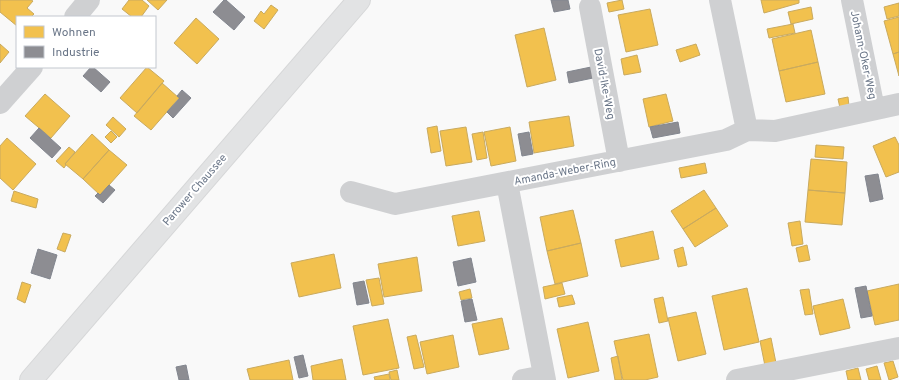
<svg xmlns="http://www.w3.org/2000/svg" width="899" height="380" viewBox="0 0 899 380" font-family="Overpass,sans-serif">
	<style>
		.homes { fill: #f2c14e; stroke: #c9aa5f }
		.industry { fill: #8d8d92; stroke: #82868f }
		.lines { fill: none; stroke-linecap: round; stroke-linejoin: round }
		.secondary-casing { stroke: #d6d7d8; stroke-width: 24 }
		.street { stroke: #cfd0d2; stroke-width: 22 }
		.secondary { stroke: #e2e3e4; stroke-width: 22 }
		.labels { text-anchor: middle; dominant-baseline: central; stroke-width: 4; stroke-linejoin: round; paint-order: stroke }
		.street-label { font-size: 11px; fill: #6a7688; stroke: #fff }
	</style>
	<rect width="100%" height="100%" fill="#f9f9f9"/>
	<path class="homes" d="M0,0H31L33,1L27,8L34,14L31,17H17V26L0,12Z
		M129,0H142L149,6L141,17H132L122,9Z
		M147,0H167L158,10Z
		M622,0L624,9L609,12L607,3Z
		M761,0H799V3L764,13Z
		M899,3V16L887,19L884,7Z
		M271,5L278,10L264,29L254,21L261,11L264,14Z
		M811,7L813,19L791,24L788,12Z
		M650,9L658,45L626,52L618,15Z
		M899,17V52L893,54L884,21Z
		M196,18L219,39L197,64L174,43Z
		M793,24L795,33L769,38L767,29Z
		M544,28L556,80L527,87L515,35Z
		M811,30L818,62L779,71L772,39Z
		M0,44L9,52L0,63Z
		M696,44L700,55L680,62L676,50Z
		M899,52V76L893,54Z
		M637,55L641,72L624,75L621,59Z
		M818,62L825,94L786,102L779,71Z
		M147,67L164,81L137,113L120,98Z
		M162,83L179,98L151,130L134,116Z
		M45,94L70,116L51,138L25,116Z
		M666,94L673,121L649,127L643,99Z
		M848,97L849,106L840,108L838,99Z
		M569,116L574,146L534,153L529,122Z
		M113,117L126,129L119,137L106,125Z
		M437,126L441,151L431,153L427,128Z
		M466,127L472,162L446,166L440,131Z
		M510,127L516,161L491,166L484,132Z
		M111,131L117,137L111,143L105,137Z
		M483,132L487,158L477,160L472,134Z
		M92,134L109,150L83,179L65,164Z
		M895,137L899,145V172L886,177L873,146Z
		M7,138L36,164L13,190L0,178V146Z
		M816,145L844,147L843,159L815,157Z
		M69,147L75,152L65,164L66,165L64,168L56,161Z
		M109,150L127,165L100,195L83,179Z
		M811,159L847,162L845,193L808,190Z
		M705,163L707,173L681,178L679,168Z
		M704,190L716,208L683,229L671,211Z
		M808,190L845,193L842,225L805,222Z
		M14,191L38,199L36,208L11,201Z
		M716,208L728,226L695,247L683,229Z
		M573,210L581,243L547,251L540,217Z
		M479,211L485,241L458,246L452,216Z
		M800,221L803,244L792,246L788,223Z
		M653,231L659,259L621,267L615,240Z
		M63,233L71,235L65,252L57,249Z
		M581,243L588,276L555,284L547,251Z
		M807,245L810,260L799,262L796,248Z
		M683,247L687,265L678,267L674,250Z
		M334,254L341,288L299,297L291,263Z
		M417,257L422,291L384,297L378,264Z
		M379,278L384,304L372,306L366,280Z
		M22,282L31,285L25,303L17,299Z
		M562,283L565,294L545,299L543,287Z
		M899,284V320L875,325L867,291Z
		M747,288L759,342L724,350L712,296Z
		M470,289L472,298L461,300L459,292Z
		M809,289L813,314L805,315L800,290Z
		M572,295L575,304L559,307L557,298Z
		M663,297L668,321L659,323L654,299Z
		M843,299L850,328L820,335L813,306Z
		M696,312L706,354L678,361L668,318Z
		M502,318L509,349L479,355L472,324Z
		M388,319L399,368L363,375L353,326Z
		M588,322L599,371L568,378L557,329Z
		M649,334L658,377L645,380H623L614,341Z
		M416,335L424,367L414,369L407,337Z
		M453,335L459,367L427,374L420,342Z
		M771,338L776,363L765,366L760,341Z
		M618,356L622,380H615L611,358Z
		M342,359L346,380H313L311,366Z
		M289,360L293,380H250L247,369Z
		M893,361L898,377L889,380L884,363Z
		M877,366L881,380H869L866,369Z
		M858,368L861,380H848L846,371Z
		M397,370L399,380H391L389,372Z
		M389,374L390,380H375L374,377Z"/>
	<path class="industry" d="M224,0H226L245,17L234,30L213,12Z
		M551,0H568L570,9L554,12Z
		M91,67H93L110,82L101,92L83,76Z
		M591,67L593,78L569,83L567,72Z
		M182,90L191,98L173,118L167,112L180,98L177,96Z
		M678,122L680,133L653,138L650,127Z
		M39,128L61,148L52,158L30,138Z
		M529,132L533,154L522,156L518,134Z
		M878,174L883,199L870,202L865,176Z
		M109,185L115,190L103,203L95,196L98,193L100,195Z
		M38,249L57,255L50,279L31,273Z
		M471,258L476,282L458,286L453,262Z
		M364,281L369,303L357,305L353,283Z
		M866,286L872,316L861,318L855,288Z
		M472,299L477,320L465,322L461,301Z
		M303,355L308,376L299,378L294,357Z
		M186,365L189,380H179L176,367Z"/>
	<g class="lines">
		<defs>
			<path id="secondary" d="M31,380L359,0"/>
		</defs>
		<use href="#secondary" class="secondary-casing"/>
		<path class="street" d="M720,0L747,130
			M852,0L874,109
			M590,7L619,161
			M75,17L89,0
			M0,103L32,67
			M507,183L545,380
			M351,192L395,204L726,140L747,130L775,131L899,104
			M523,380L544,376
			M737,380L899,348"/>
		<use href="#secondary" class="secondary"/>
	</g>
	<g class="labels">
		<g class="street-label">
			<text transform="translate(863 55) rotate(78)">Johann-Oker-Weg</text>
			<text transform="translate(604 84) rotate(79)">David-Ike-Weg</text>
			<text transform="translate(565 172) rotate(-11)">Amanda-Weber-Ring</text>
			<text transform="translate(195 190) rotate(-49)">Parower Chaussee</text>
		</g>
	</g>
	<rect x="16" y="16" width="140" height="52" fill="#ffffff" stroke="#c3c8cf"/>
	<rect x="24" y="26" width="20" height="12" fill="#f2c14e" stroke="#c3c8cf"/>
	<text x="52" y="36" font-size="12" fill="#6a7688">Wohnen</text>
	<rect x="24" y="46" width="20" height="12" fill="#8d8d92" stroke="#c3c8cf"/>
	<text x="52" y="56" font-size="12" fill="#6a7688">Industrie</text>
</svg>
